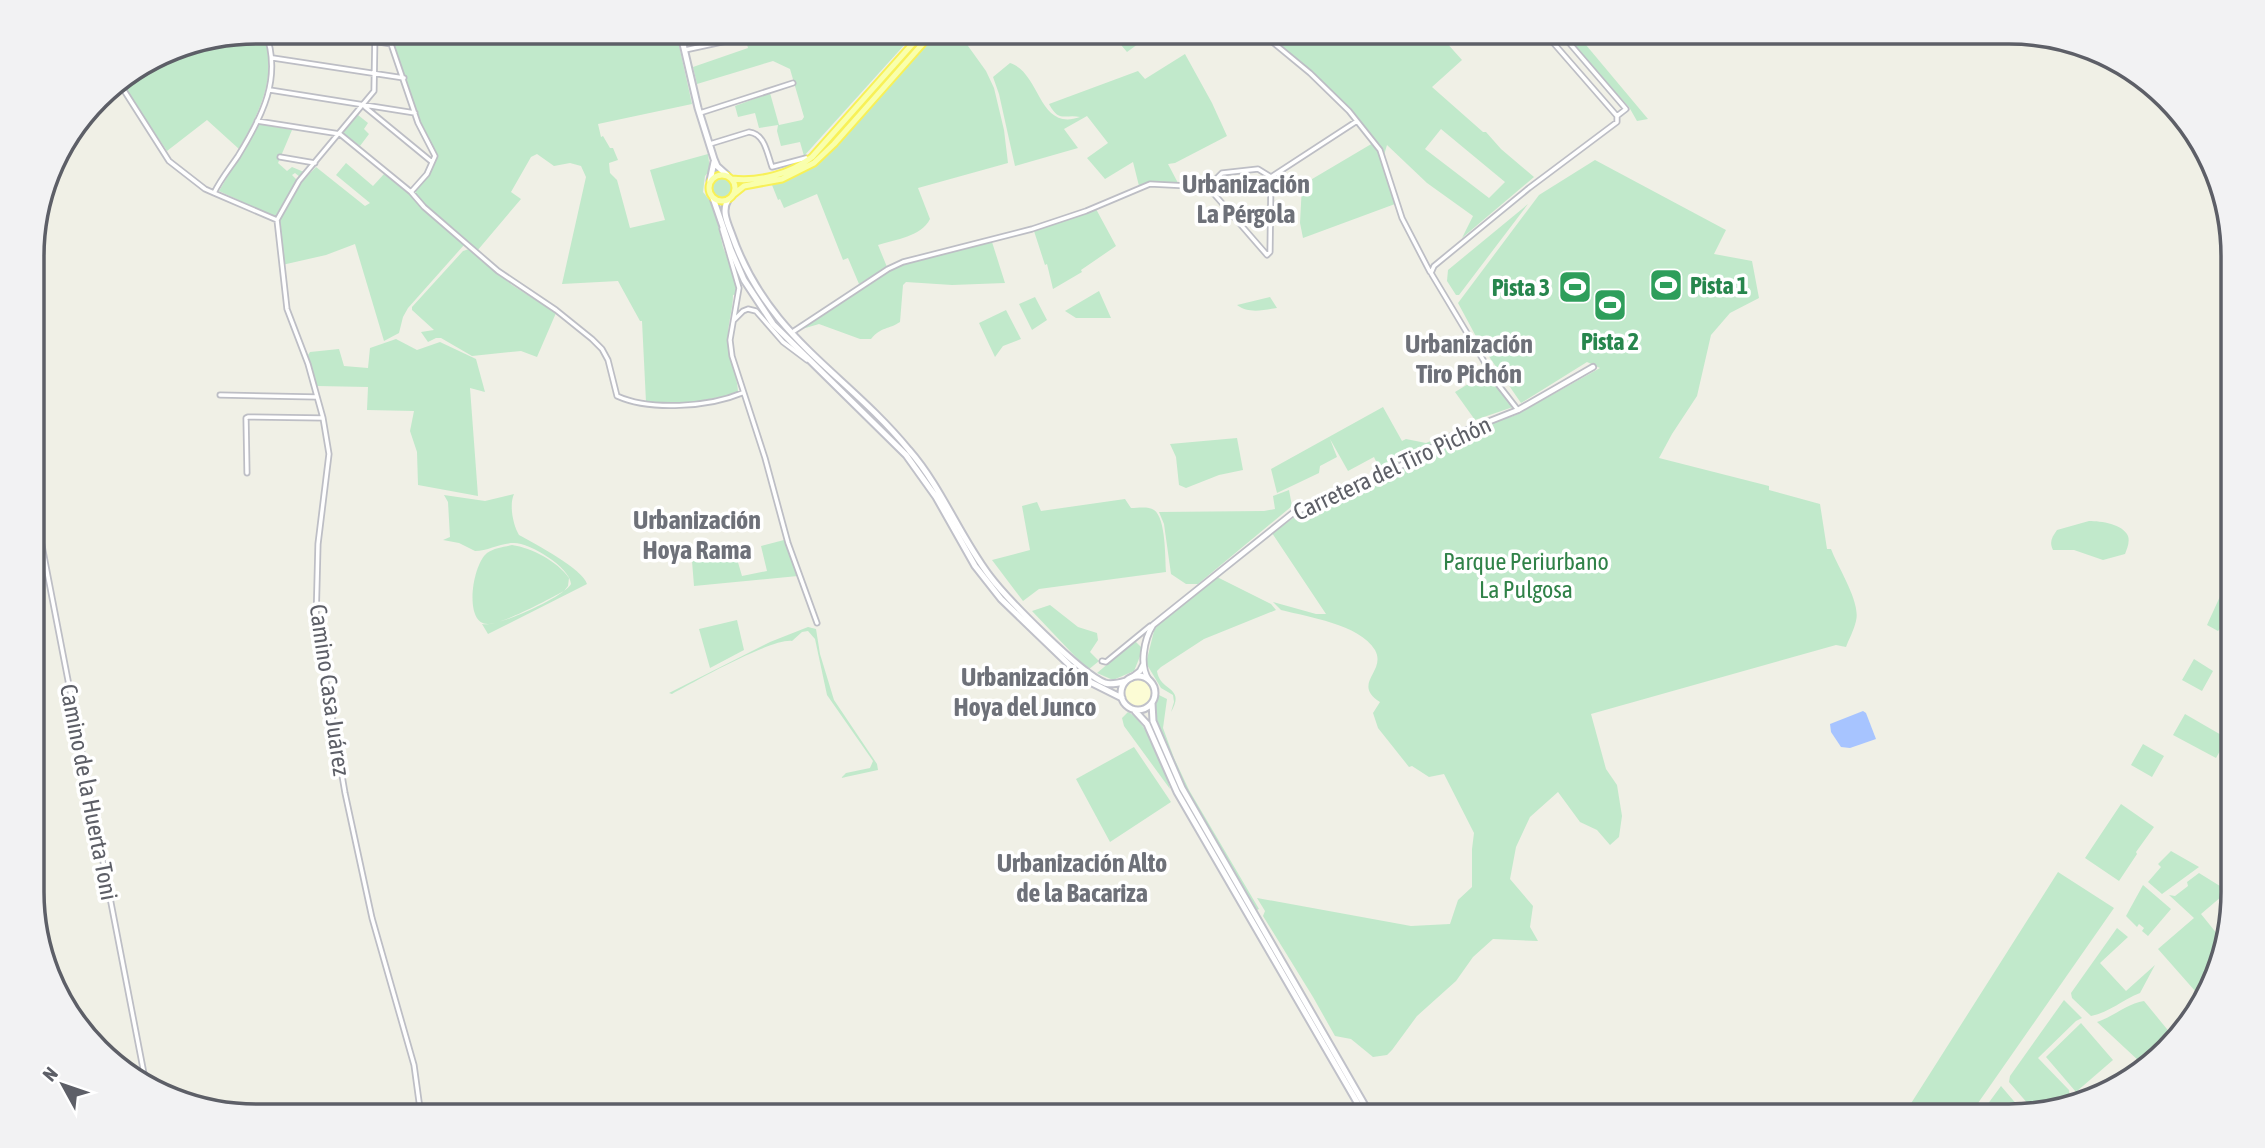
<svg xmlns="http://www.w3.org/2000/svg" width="2265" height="1148" viewBox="0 0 2265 1148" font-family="'Asap Condensed',sans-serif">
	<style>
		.green { fill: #c1e9cb; fill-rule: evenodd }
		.sand { fill: #fcfcd5 }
		.water { fill: #a7c4ff }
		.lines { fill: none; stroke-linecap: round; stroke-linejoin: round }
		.minor-casing { stroke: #bdbec5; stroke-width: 7 }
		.tertiary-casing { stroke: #bdbec5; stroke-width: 8 }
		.secondary-casing { stroke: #c0c1c9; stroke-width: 9 }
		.primary-casing { stroke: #f8f157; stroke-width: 9 }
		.minor { stroke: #fff; stroke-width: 3.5 }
		.tertiary { stroke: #fff; stroke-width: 4.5 }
		.secondary { stroke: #fff; stroke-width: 5 }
		.primary { stroke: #f9ffac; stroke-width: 5 }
		.labels { text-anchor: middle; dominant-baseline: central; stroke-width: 7; stroke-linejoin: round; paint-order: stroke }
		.leisure-label { font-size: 24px; font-weight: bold; fill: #27864d; stroke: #fff; text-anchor: start }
		.street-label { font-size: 24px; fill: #5d5f67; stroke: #fff }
		.park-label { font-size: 24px; fill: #308248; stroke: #fff }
		.neighbourhood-label { font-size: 26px; font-weight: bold; fill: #6e7179; stroke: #fff }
		.rim { fill: none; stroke: #5d5f67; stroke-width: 3.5 }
	</style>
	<rect width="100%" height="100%" fill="#f0f0e6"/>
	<path class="green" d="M256,32H262C279,74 260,111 239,149L207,120L167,151L119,80L170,48Z
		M391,32H676L692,104L598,124L601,137L603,136L610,148H613L618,160L609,163L610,173L617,180L630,228L665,220L650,170L708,154L710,170L705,176L703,192L711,202L716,216L723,247L737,283L738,294L733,295C733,311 727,325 728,341C729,358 737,374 738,391L735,394L684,404L646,402L642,321H640L618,281L562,284L586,177L581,166L570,163L554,166L537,154L531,157L511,192L521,199L477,251L423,205L416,196L415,189L429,173L436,157L420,123L393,44L400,33Z
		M741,32H916L804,156L800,142L781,146L777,131L778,125L759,128L755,113L738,117L735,106L770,93L779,125L802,120L804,117L790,69L773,61L697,84L693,67L748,48L745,37Z
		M937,32H958L986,71L994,88L1004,130L1008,163L918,188L930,219C921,237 896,239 878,245L887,267L859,284L848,258L843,260L817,194L784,208L780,199L778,200L772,185L807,171L822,159Z
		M1118,32H1147L1141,36L1138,44L1127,52L1116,39L1121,35Z
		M1262,32H1437L1462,60L1432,87L1483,132H1486L1501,149L1534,177L1462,238L1473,216L1427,183L1387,145L1384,155L1377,142L1352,110L1308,69ZM1441,129L1505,182L1489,198L1425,149Z
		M1561,32H1574L1576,37L1581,39L1648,119L1637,121L1629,107Z
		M1185,54L1212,103L1227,136L1175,163L1168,164L1178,183L1150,182L1139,186L1133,162L1105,179L1087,158L1108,143L1087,116L1064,129L1078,148L1015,166L999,94L993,77L1010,63C1041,73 1038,132 1080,117C1065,114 1059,123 1049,104L1138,71L1145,79Z
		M358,115L368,123L364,129L369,134L360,146L343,133Z
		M258,124L292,130L278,163L287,171L292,167L304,172L300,177L295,173L292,175L298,181L276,215L273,216L219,191Z
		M1373,143L1379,150L1395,204L1303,238L1300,223L1302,185Z
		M1595,160L1726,230L1714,254L1752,261L1759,298L1730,313L1711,335L1697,396L1672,434L1659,458L1769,486V490L1820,504L1827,549H1831C1838,568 1861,602 1856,621C1854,630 1849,639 1846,647L1836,645L1591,714L1606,769L1617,785L1622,816L1619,837L1610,845L1597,830L1580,822L1558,792L1530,817L1516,847L1510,879L1533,906L1530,927L1538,941L1493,939L1473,957L1456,981L1417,1016L1392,1050L1387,1055L1373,1057L1351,1039L1335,1036L1313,997L1263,916L1265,911L1257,898L1411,926L1450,924L1458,900L1472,887V849L1474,833L1444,774L1429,777L1412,766L1409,767L1378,728L1373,713L1380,702C1351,683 1387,672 1375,650C1359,624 1308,617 1281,610L1273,602L1316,614H1326L1272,533L1296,516L1320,503L1417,461L1464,433L1516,415L1600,368L1587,362L1521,403L1479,342L1458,303L1539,195Z
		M346,163L373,186L384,174L410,194L464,245L408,308L403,317L399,333L384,341L355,244L326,255L282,265C282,251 278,235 280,221C282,200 303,181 316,167L365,206L370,203L336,175Z
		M711 187a11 11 0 1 1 22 0a11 11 0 1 1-22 0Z
		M1528,204L1459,295H1456L1447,281L1448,270Z
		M1096,209L1116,246L1081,270L1082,272L1053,289L1047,264L1045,265L1034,231Z
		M992,242L1005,283L952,285L906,282L903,285L900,322C888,330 882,326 871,339H860L819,324L802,329L890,269L900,265Z
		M469,249L512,285L556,313L537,357L521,351L472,356L441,338H436L428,342L421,332L434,330L412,310V307L463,251Z
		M1099,291L1111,318H1076L1065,311Z
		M1035,297L1047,320L1032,330L1019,304Z
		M1270,297L1277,308C1263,310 1249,314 1237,305Z
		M1006,310L1021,339L1003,346L995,357L979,323Z
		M396,339L417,350L440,342L476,359L485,392L470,388L478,496L418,485L417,452L410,431L414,411L367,410L368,387L317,386L308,355L310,352L339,349L344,366L368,368L370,348Z
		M1488,372L1513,407L1475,420L1455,392Z
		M1383,407L1402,441L1406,439L1426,443L1443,436L1412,455L1380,470L1374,457L1348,471L1330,439L1337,457L1320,466L1319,473L1277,493L1271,469Z
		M1237,438L1243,470L1219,475L1186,488L1179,485L1176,457L1170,444Z
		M1289,490L1292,506L1198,584H1186L1171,574L1164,524L1159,512L1264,511L1275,509L1273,496Z
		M514,494C509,505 513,525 519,535C535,544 583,569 587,584L488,634L482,624C496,628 564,597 571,584C570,567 530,543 514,543C500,543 488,551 475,551L459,543L443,540L450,537L448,502L444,495L485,501Z
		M1125,499L1131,508C1138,508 1148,506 1154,510C1166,518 1165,558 1166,572L1039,589L1023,601L992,560L1030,550L1022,506L1037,502L1041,511Z
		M2089,521C2101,521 2123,524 2128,536C2130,542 2127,549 2125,554L2103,560L2074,550H2053C2049,542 2052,537 2057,530Z
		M784,540L798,576L694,586L692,561L747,546L748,554L737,559L742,576L767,571L761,546Z
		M512,545C532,548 557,561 569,578L568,586L564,591C547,600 507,622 489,624C463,626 472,565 487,553C494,548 503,547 512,545Z
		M2233,568V638L2227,635L2229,628L2224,624L2218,631L2207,625Z
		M1215,576L1271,604L1276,610L1204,639L1161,667L1157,671C1160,692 1186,686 1171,712L1174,702L1173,695L1161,688L1146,663L1154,631L1159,622Z
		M1050,605L1078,627L1097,633L1098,640L1090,652L1099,661L1088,670L1032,611Z
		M737,620L744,650L710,668L699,629Z
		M808,627L816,629L820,654L834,700L877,764L878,770L841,778L846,773L870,768L873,761L827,695L815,639L808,631L802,632L792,641C772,638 694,682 672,694L669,693L770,642Z
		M1135,641L1143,649L1134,671L1113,680L1097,673Z
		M2194,659L2213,671L2202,691L2182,680Z
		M1159,695L1167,699L1163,728L1174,758L1189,790L1259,909L1257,910L1184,787L1173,761L1154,716V708Z
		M1128,712C1146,720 1166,769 1170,789L1124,726L1122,718Z
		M2185,714L2223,736L2225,733L2229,735L2216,758L2173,735Z
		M2143,744L2164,756L2152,777L2131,765Z
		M1134,747L1171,802L1110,842L1076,779Z
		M2121,804L2154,827L2136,852L2137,854L2119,881L2085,858Z
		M2171,851L2199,867L2162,894L2148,882L2161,867L2158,864Z
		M2058,872L2114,908L1969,1116H1903Z
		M2199,873L2228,891L2201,914L2222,940L2211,991L2203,1000L2158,949L2194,918L2169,895L2175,896L2188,886L2187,882Z
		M2143,885L2171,909L2148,936L2142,931L2144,928L2139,924L2137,927L2126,916Z
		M2117,928L2128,937L2100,963L2126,991L2155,965L2140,993C2122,1000 2110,1012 2091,1016L2072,998L2071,993Z
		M2064,1000L2082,1018L2076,1021L2038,1058L2069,1090L2070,1100L2035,1112L2009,1082L2010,1076Z
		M2144,1001L2171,1034L2140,1062L2097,1022C2113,1017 2128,1003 2144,1001Z
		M2081,1023L2113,1060L2076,1092L2046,1057Z
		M2001,1086L2024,1113L2020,1116H1979Z"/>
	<path class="sand" d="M1124 694a14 14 0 1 1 28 0a14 14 0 1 1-28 0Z"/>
	<path class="water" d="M1863,711L1866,713L1876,739L1850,748L1841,747L1831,732L1830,724Z"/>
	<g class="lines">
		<defs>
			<path id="minor" d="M265,31C283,77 262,117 238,156C230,168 220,180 214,193L277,220L287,309L308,364L323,418L329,454L318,544L316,622L345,793L372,918L414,1065L421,1116
				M314,31L391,44L418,123L435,156L427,174L411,192
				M1259,31L1310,73L1349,111L1380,150L1402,218L1430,272
				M1543,31L1617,116
				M685,50L745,37
				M273,58L404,78
				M118,81L169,161L205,189L214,193
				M270,90L415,113
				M365,107L432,162
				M700,113L793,83
				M257,121L340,134L411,192L424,207L498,271L556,310L592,339L602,349L608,360L617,396C650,411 709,407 742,393
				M710,144L749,132C765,134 767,153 772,167L806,158
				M280,157L315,163
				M1208,187L1267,255L1270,252L1271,177
				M277,220L299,181L374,91L375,31
				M722,229L739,288L730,340L732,356L765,458L788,543L817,623
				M734,320L743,311L748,309L756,311L783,342L807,360
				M794,331L888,269L903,262L1032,229L1086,211L1150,184L1208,187L1222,173L1258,169L1271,177L1357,121
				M220,395L317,397
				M1518,410L1497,383L1431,273L1434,266L1529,188L1617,122V116L1626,109L1559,31
				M247,473L246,418L248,417L323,418
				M33,499L146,1084
				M1102,661L1106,662L1150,626"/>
			<path id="tertiary" d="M1131,678L1140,671L1143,665
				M1149,680C1139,666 1144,639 1153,625L1293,513L1395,469L1452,436L1518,410L1593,367"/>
			<path id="secondary" d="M680,31L698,108L714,159L717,166L727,175
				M710,181L714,162
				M713,198L731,250L744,280L773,324L906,455L936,497L975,566L1001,599L1084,679L1122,698
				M728,200C721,211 728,224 732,235C768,338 845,372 909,450C942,488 959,535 989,575C1006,598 1081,674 1105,683C1112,685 1119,683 1126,681
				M1121 693a17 17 0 1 1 34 0a17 17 0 1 1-34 0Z
				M1152,703L1153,721L1182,788L1371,1116
				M1135,711L1147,724L1177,792L1365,1116"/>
			<path id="primary" d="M709 188a13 13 0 1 1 26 0a13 13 0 1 1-26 0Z
				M732,179C760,182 790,174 812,157L924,31
				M734,194L744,186L782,179L814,163L834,144L934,31"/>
		</defs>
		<use href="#minor" class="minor-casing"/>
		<use href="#tertiary" class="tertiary-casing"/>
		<use href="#secondary" class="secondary-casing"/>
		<use href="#primary" class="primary-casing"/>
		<use href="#minor" class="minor"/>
		<use href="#tertiary" class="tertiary"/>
		<use href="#secondary" class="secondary"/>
		<use href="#primary" class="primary"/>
	</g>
	<defs>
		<symbol id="stadium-square" viewBox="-11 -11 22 22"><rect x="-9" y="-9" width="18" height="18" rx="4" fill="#2e9e5b" stroke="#fff"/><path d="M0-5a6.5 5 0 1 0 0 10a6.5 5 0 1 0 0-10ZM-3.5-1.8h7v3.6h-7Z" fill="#fff"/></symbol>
	</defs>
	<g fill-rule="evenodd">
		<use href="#stadium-square" x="1647" y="266" width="38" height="38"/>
		<use href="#stadium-square" x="1556" y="268" width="38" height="38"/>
		<use href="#stadium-square" x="1591" y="286" width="38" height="38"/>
	</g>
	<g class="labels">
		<g class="leisure-label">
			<text x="1690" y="285">Pista 1</text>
			<text x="1550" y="287" text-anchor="end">Pista 3</text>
			<text x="1610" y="341" text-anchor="middle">Pista 2</text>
		</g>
		<g class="street-label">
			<text transform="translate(1392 468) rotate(-25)">Carretera del Tiro Pichón</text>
			<text transform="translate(330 690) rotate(82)">Camino Casa Juárez</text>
			<text transform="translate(89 792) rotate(79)">Camino de la Huerta Toni</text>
		</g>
		<g class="park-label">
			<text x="1526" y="561">Parque Periurbano<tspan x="1526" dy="28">La Pulgosa</tspan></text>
		</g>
		<g class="neighbourhood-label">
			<text x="1246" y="184">Urbanización<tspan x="1246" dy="30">La Pérgola</tspan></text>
			<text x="1469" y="344">Urbanización<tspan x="1469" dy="30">Tiro Pichón</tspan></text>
			<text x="697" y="520">Urbanización<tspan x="697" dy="30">Hoya Rama</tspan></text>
			<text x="1025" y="677">Urbanización<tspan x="1025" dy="30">Hoya del Junco</tspan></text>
			<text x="1082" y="863">Urbanización Alto<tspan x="1082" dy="30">de la Bacariza</tspan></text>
		</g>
	</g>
	<path d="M0 0H2265V1148H0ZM256 44H2009A212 212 0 0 1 2221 256V892A212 212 0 0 1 2009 1104H256A212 212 0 0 1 44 892V256A212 212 0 0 1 256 44Z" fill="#f2f2f3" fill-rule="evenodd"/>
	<path class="rim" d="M256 44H2009A212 212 0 0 1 2221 256V892A212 212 0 0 1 2009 1104H256A212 212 0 0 1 44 892V256A212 212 0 0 1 256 44Z"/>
	<g transform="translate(63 1085) rotate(310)" stroke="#ffffff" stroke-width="5" paint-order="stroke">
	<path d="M0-5L12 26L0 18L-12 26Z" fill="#5d5f67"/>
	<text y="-10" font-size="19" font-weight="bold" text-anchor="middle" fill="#5d5f67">N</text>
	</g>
</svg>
